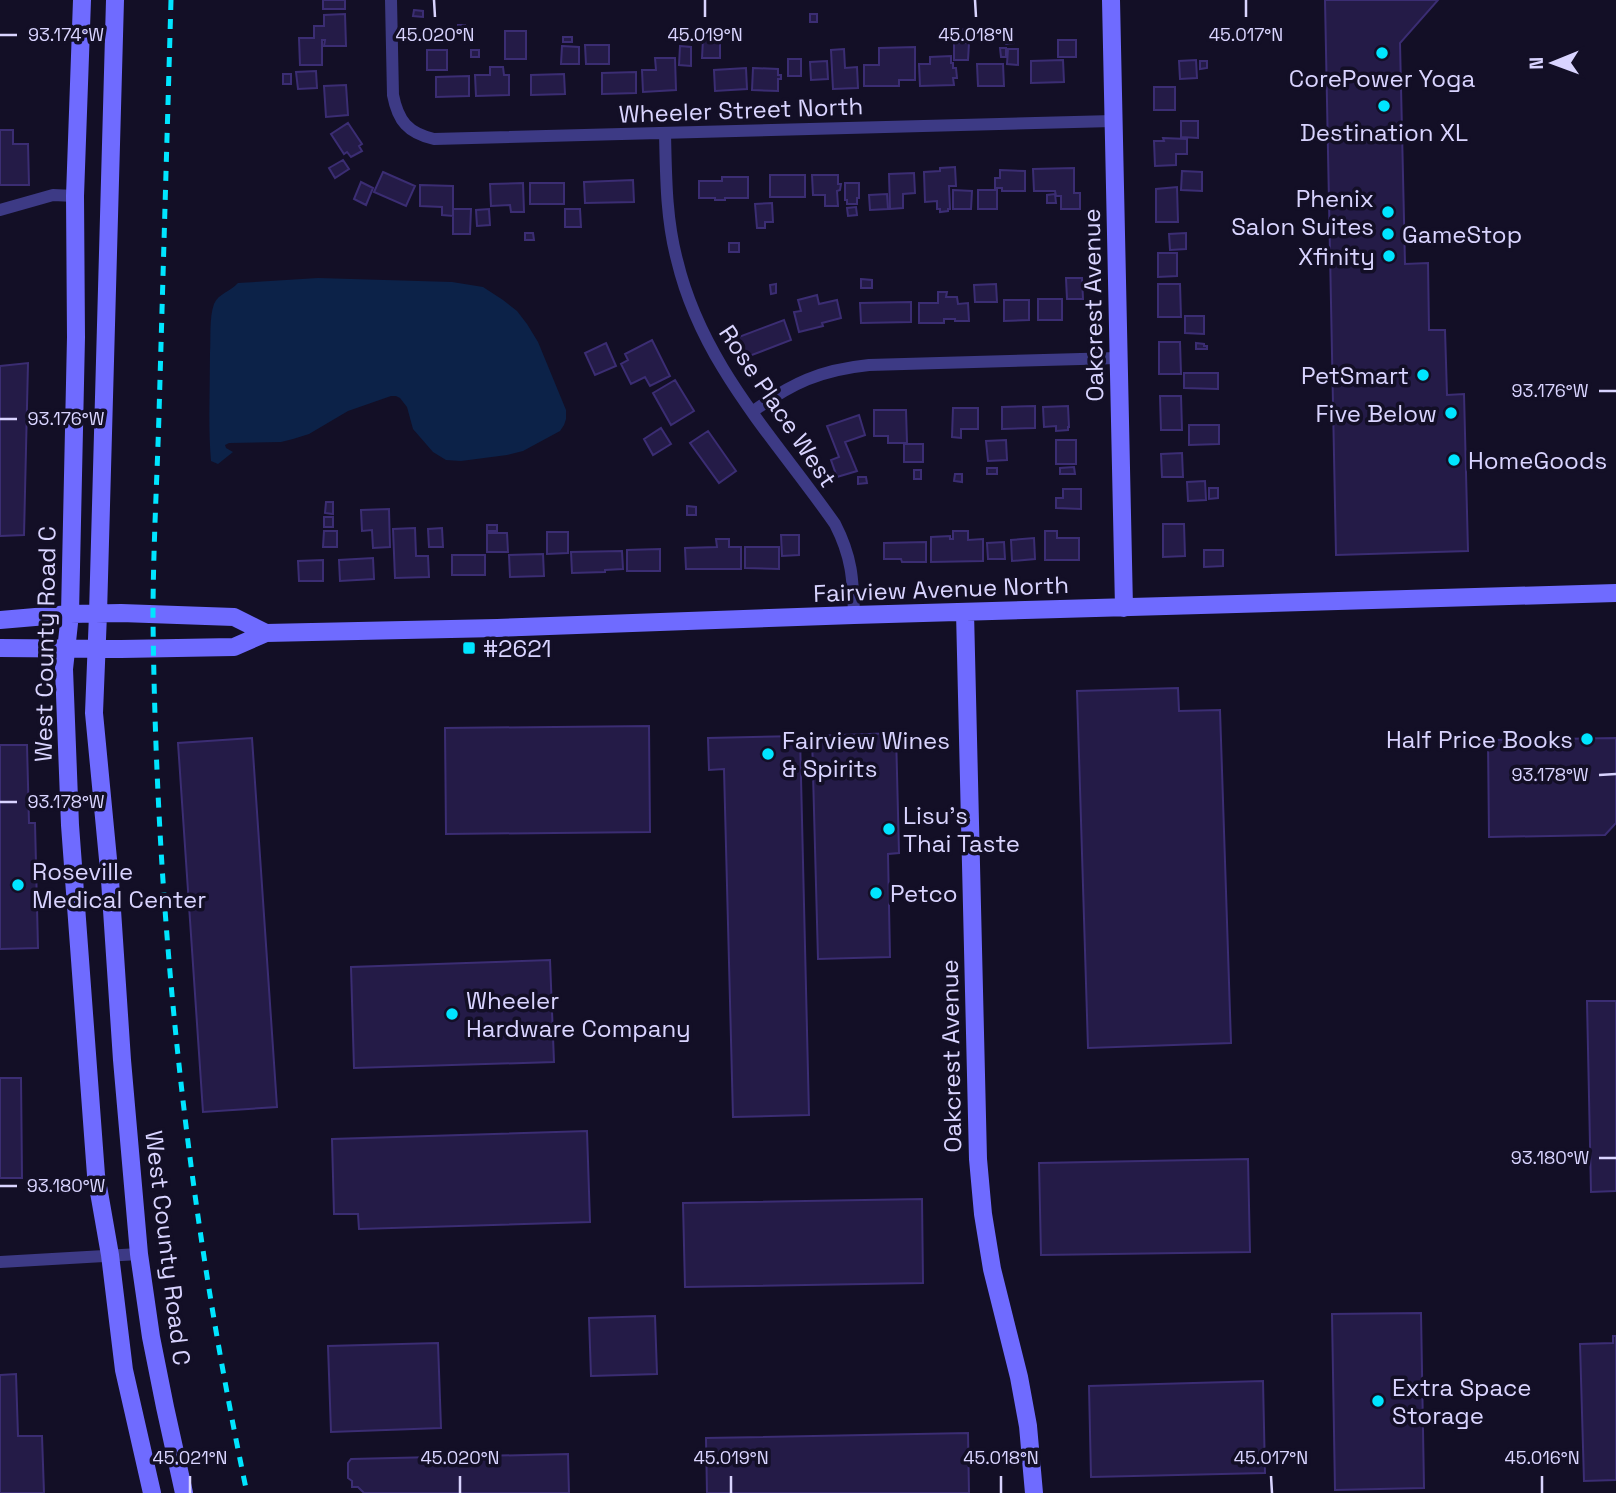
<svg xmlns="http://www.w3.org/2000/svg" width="1616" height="1493" viewBox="0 0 1616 1493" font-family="'Space Grotesk',sans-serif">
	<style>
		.water { fill: #0c2248 }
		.building { fill: #241b47; stroke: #3b2d73; stroke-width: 2 }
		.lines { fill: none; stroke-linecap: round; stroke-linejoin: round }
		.street { stroke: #3d3a85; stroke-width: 12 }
		.secondary { stroke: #6f6bff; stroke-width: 18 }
		.rail { stroke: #00e5ff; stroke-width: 5; stroke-dasharray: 10 9; stroke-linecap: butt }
		.ticks { fill: none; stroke: #d9d4ff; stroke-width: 2.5 }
		.poi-dot { fill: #00e5ff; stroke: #130f26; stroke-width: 2.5 }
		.labels { text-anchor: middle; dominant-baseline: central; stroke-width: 7; stroke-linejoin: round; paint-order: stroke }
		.poi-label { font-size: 24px; fill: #d9d4ff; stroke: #130f26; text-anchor: start }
		.street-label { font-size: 24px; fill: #d9d4ff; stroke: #130f26 }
		.ticks-label { font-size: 18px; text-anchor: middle; fill: #d9d4ff; stroke: #130f26; stroke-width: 7; stroke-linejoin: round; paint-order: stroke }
	</style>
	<rect width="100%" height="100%" fill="#130f26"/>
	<path class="water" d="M318,278L452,282L483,287L503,300L517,311L527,324L538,342L566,410V419L564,425L560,431L523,451L507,455L461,461L446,460L433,452L413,429L407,407L400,398L396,396H391L348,411L309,434L293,439L281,442L229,443L225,445L226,448L233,452L218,464L211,461C208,425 210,389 210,353C211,338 209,318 214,304C219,293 230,292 238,283Z"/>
	<path class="building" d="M323,0H345V9H323Z
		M1325,0H1438L1400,43L1405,264L1428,263L1429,330H1445L1447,395L1464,394L1468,551L1336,555Z
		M414,10L423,11V17L413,16Z
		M345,14L346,46H324L325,40H322V65H300L299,38H314V26H324V15Z
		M810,14H817V22H810Z
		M458,25H465V32L458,33Z
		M966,29V38L954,39V30Z
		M505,31H526V59H505Z
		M1005,36H1014V43L1006,44Z
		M563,37H572V42H563Z
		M703,39H720V58H702Z
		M1058,40H1076V57H1058Z
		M954,43H969L968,60H954Z
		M585,45H609V64H586Z
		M562,46L579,47V64H561Z
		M680,46L691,47V66L679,65Z
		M915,47V80H899V86H864V65H879V48Z
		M1000,48H1006V57H1001Z
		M844,49L845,68L857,67L858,88L833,89L831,50Z
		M1008,49H1018V65L1007,64Z
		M427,50H447V70H427Z
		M471,50H479V57H471Z
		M951,56V63H953V68H956L957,78H953L954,85L920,86L919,64H930V57Z
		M655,58H675L676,90L643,92L642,70H656Z
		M788,59H801V76H788Z
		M1063,60L1064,82L1031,83V61Z
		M1196,60L1197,78L1180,79L1179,61Z
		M827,61L828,79L811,80L810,62Z
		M1200,61H1207V68L1200,69Z
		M977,64H1003L1004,86H978Z
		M490,67H503L504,75H509V95L476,96L475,75H490Z
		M746,68L747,89L715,91L714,70Z
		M753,68L778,69V75H781V79H778V91L752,90Z
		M316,71L317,88L298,89L296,72Z
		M636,72V93L602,94V73Z
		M283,74H291V84H283Z
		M564,74L565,94L531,95V75Z
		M469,76V96L436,97V77Z
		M346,85L348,115L326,117L324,86Z
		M1154,87H1175V110H1154Z
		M1181,121H1198V138L1181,137Z
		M348,123L362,144L359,146L362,151L351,157L347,152L344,154L331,134Z
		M0,130H13V144H28L29,185H0Z
		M1163,138L1187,139V154H1176V165L1155,166L1154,141H1164Z
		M343,160L349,169L335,178L329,168Z
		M955,167L956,186H949L950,209H948V211L940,212V209H937V201L925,202L924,172L940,171V168Z
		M1074,168V193H1080V209H1061V196H1056L1055,191H1034L1033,169Z
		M1000,170L1025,171V191H1002V188H995V178H1000Z
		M1182,171L1202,172V191L1181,190Z
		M383,172L415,186L406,206L374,192Z
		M914,173L915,193L903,194V208L890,209L889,174Z
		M770,175H805V197H770Z
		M812,175H838V184H841L840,190L837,191L838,206H825V195H813Z
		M722,177H748V198H725V200H715V198H699V181H722Z
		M633,180L634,202L585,203L584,182Z
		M361,182L373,188L366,205L354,199Z
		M523,183L524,212H511L510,205L491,206L490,184Z
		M530,183H564V204H530Z
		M845,183H859V198H857V204H847V200H845Z
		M420,185L453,186V216L442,215V207L420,206Z
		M1177,187L1178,222H1156V189Z
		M953,190L972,191L971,209H953Z
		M978,190H997V209H978Z
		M887,194L888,209L870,210L869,195Z
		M1055,194L1056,203H1047V195Z
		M772,203L773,222H765V228H757L755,204Z
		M856,207L857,215L848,216L847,208Z
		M453,209H471L470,234H453Z
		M489,209L490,225L477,226L476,210Z
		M565,209H580L581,227H565Z
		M525,233H533L534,240H525Z
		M1186,233V249L1170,250L1169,234Z
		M729,243H739V252H729Z
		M1158,253H1177V276L1158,277Z
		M1066,278H1082L1083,299H1067Z
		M861,279L872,280V288H861Z
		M776,284V293L771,294L770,285Z
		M996,284L997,302H975L974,285Z
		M1158,284H1180L1181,317H1158Z
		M938,292H947L946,297H957L958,304L968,303L969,321H955V319H944V323H919V303H938Z
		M817,295L819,304L837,300L841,318L822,323L823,326L799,332L794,312L801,311L798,300Z
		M1038,299H1062V320H1038Z
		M1004,300H1029V320L1004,321Z
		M911,302V322L861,323L860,303Z
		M1185,316H1204V334L1185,333Z
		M784,320L791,340L744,358L736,338Z
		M652,340L670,376L650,386L645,377L631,384L621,364L628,360L625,354Z
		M1159,342H1180L1181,374H1159Z
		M606,343L616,366L595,375L585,353Z
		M1196,343L1204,344V346H1207V349H1196Z
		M28,363L24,535L0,536V366Z
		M1184,373H1218V389L1184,388Z
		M675,380L694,411L671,425L653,393Z
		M1160,396H1181L1182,430H1161Z
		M1035,406V428L1002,429V407Z
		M1068,406L1069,427H1068V430L1056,431V426L1044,427L1043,407Z
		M953,408H978V429H961V438L952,437Z
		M874,410H906L907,443H888V436H874Z
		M859,415L865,435L845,442L857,471L837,477L831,460L839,457L827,426Z
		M1189,425H1219V444L1189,445Z
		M661,428L671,444L653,455L644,439Z
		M708,431L736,471L719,483L690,443Z
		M1006,440L1007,460L988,461L986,441Z
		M1056,440H1076V464H1056Z
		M904,444H923V462H904Z
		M1182,453L1183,477H1162L1161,454Z
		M1074,467L1075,474H1060V468Z
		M987,468H997V474H987Z
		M914,470H921V479H914Z
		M955,474H962V482L954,481Z
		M858,477H866L867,483L858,484Z
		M1205,481L1206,500L1188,501L1187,482Z
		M1209,488H1218V498L1209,499Z
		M1063,489H1081V509L1056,508V498H1063Z
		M326,502H333V514L325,513Z
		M687,506L696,507V515H687Z
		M389,509L390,547L373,548L372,530L362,531L361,510Z
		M324,517H333V527H324Z
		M1163,524H1184L1185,556L1163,557Z
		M487,525H497V531H487Z
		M415,528L416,556H428L429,577L395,578L393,529Z
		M442,528L443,547H429L428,529Z
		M324,531H337V547H323Z
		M953,531H968V540L983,539V561L931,562V537L950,536V539H953Z
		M1045,531H1057V538H1079V560H1045Z
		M547,532H568V553L547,554Z
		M487,533H507L508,552H487Z
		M781,535H799V555L782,556Z
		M1034,538L1035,559L1012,561L1011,540Z
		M716,539H729V547H741V569H686L685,548L717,547Z
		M926,542V562H902L901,559H884V543Z
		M1004,542L1005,559H988L987,543Z
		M745,547H779V569L745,568Z
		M660,549V571H627V550Z
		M1204,550H1223V566L1204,567Z
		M622,551L623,569L605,570V572L572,573L571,552Z
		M543,554L544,576L510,577L509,555Z
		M452,555H485V575H452Z
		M373,558L374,579L340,581L339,560Z
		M323,560V581H299L298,561Z
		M1178,688L1179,711L1220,710L1231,1043L1088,1048L1077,691Z
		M649,726L650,832L446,834L445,728Z
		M896,733L899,853L888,854L890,957L818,959L812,736Z
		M800,736L809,1115L733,1117L724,769L709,770L708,738Z
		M252,738L277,1107L203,1112L178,743Z
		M1616,738V823L1605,835L1489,837L1488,740Z
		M0,745H27L29,823H35L38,948L0,949Z
		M550,960L554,1062L354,1068L351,967Z
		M1587,1001H1616V1191L1591,1192Z
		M0,1078H21L22,1178H0Z
		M587,1131L590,1222L359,1229L358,1214H334L332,1139Z
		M1248,1159L1250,1252L1041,1255L1039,1163Z
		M922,1199L923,1283L685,1287L683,1203Z
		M1421,1313L1424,1488L1335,1490L1332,1314Z
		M655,1316L657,1374L591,1376L589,1318Z
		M1613,1336H1616V1480L1584,1481L1580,1344L1613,1343Z
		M438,1343L441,1428L331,1432L328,1346Z
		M16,1374L18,1436H42L44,1493H0V1375Z
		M1263,1381L1265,1473L1091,1477L1089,1386Z
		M968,1433L969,1493H707L706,1438Z
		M568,1454L569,1493H364L358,1487H352V1481L348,1478V1463L351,1459Z"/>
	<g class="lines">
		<path class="street" d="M391,0L393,95C398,121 408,133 434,139L1113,121
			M665,133C666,176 666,219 677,260C702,365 775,438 835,524C852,557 853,579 854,615
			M0,210L53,195L75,196
			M752,412C792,383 820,370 869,365L1118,358
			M0,1262L139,1254"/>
		<path class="secondary" d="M82,0L75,196L76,337L70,614L64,669L70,825L96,1175L110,1255L124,1370L152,1493
			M115,0L98,614L94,713L110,880L122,1060L139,1254L151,1337L165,1407L184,1493
			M1111,0L1124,608
			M965,612L978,1159L983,1214L992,1269L1019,1377L1028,1426L1034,1493
			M0,620L70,614L121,613L234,617L266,633
			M0,648L121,649L234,647L266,633L497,628L854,615L1616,593"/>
		<path class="rail" d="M171,0C167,138 163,276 159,414C157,482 153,550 153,618C156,912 186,1205 247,1493"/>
	</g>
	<path class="ticks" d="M434,0L435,17M705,0V17M975,0L976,17M1246,0V17M0,35H17M1599,391H1616M0,419H17M1599,775L1616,774M0,802H17M1599,1158H1616M0,1186H17M190,1476V1493M460,1476V1493M731,1476V1493M1001,1476V1493M1271,1476L1272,1493M1542,1476V1493"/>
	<g class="poi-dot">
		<circle cx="1382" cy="53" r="7"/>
		<circle cx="1384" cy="106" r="7"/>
		<circle cx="1388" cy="212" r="7"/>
		<circle cx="1388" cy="234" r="7"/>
		<circle cx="1389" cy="256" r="7"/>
		<circle cx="1423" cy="375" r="7"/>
		<circle cx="1451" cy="413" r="7"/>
		<circle cx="1454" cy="460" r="7"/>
		<rect x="462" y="641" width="14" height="14" rx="3.5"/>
		<circle cx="1587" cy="739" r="7"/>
		<circle cx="768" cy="754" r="7"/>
		<circle cx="889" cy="829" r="7"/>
		<circle cx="18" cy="885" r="7"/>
		<circle cx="876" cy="893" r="7"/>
		<circle cx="452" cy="1014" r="7"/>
		<circle cx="1378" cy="1401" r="7"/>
	</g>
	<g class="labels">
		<g class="poi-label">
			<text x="1382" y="78" text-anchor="middle">CorePower Yoga</text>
			<text x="1384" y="132" text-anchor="middle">Destination XL</text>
			<text x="1374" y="198" text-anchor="end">Phenix<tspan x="1374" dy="28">Salon Suites</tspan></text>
			<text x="1402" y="234">GameStop</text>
			<text x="1375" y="256" text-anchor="end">Xfinity</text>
			<text x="1409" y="375" text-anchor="end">PetSmart</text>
			<text x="1437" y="413" text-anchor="end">Five Below</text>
			<text x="1468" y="460">HomeGoods</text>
			<text x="483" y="648">#2621</text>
			<text x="1573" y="739" text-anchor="end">Half Price Books</text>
			<text x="782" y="740">Fairview Wines<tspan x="782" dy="28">&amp; Spirits</tspan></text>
			<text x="903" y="815">Lisu's<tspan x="903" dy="28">Thai Taste</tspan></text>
			<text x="32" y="871">Roseville<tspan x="32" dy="28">Medical Center</tspan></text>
			<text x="890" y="893">Petco</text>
			<text x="466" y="1000">Wheeler<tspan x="466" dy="28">Hardware Company</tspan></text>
			<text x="1392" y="1387">Extra Space<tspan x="1392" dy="28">Storage</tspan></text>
		</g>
		<g class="street-label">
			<text transform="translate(741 110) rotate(-2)">Wheeler Street North</text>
			<text transform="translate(1093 305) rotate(-91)">Oakcrest Avenue</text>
			<text transform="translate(778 406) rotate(56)">Rose Place West</text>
			<text transform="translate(941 589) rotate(-2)">Fairview Avenue North</text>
			<text transform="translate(45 644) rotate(-89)">West County Road C</text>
			<text transform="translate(951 1056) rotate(-91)">Oakcrest Avenue</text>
			<text transform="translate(168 1248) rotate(83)">West County Road C</text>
		</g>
	</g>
	<g class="ticks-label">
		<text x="66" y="41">93.174°W</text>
		<text x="435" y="41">45.020°N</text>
		<text x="705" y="41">45.019°N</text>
		<text x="976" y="41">45.018°N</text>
		<text x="1246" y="41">45.017°N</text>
		<text x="1550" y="397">93.176°W</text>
		<text x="66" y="425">93.176°W</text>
		<text x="1550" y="781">93.178°W</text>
		<text x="66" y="808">93.178°W</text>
		<text x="1550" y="1164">93.180°W</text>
		<text x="66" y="1192">93.180°W</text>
		<text x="190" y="1464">45.021°N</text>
		<text x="460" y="1464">45.020°N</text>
		<text x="731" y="1464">45.019°N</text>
		<text x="1001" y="1464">45.018°N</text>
		<text x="1271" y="1464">45.017°N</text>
		<text x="1542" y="1464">45.016°N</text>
	</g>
	<g transform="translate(1553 63) rotate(269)" stroke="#130f26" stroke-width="5" paint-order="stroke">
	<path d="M0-5L12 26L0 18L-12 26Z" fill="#d9d4ff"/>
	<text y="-10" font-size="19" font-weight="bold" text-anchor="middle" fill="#d9d4ff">N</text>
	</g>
</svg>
